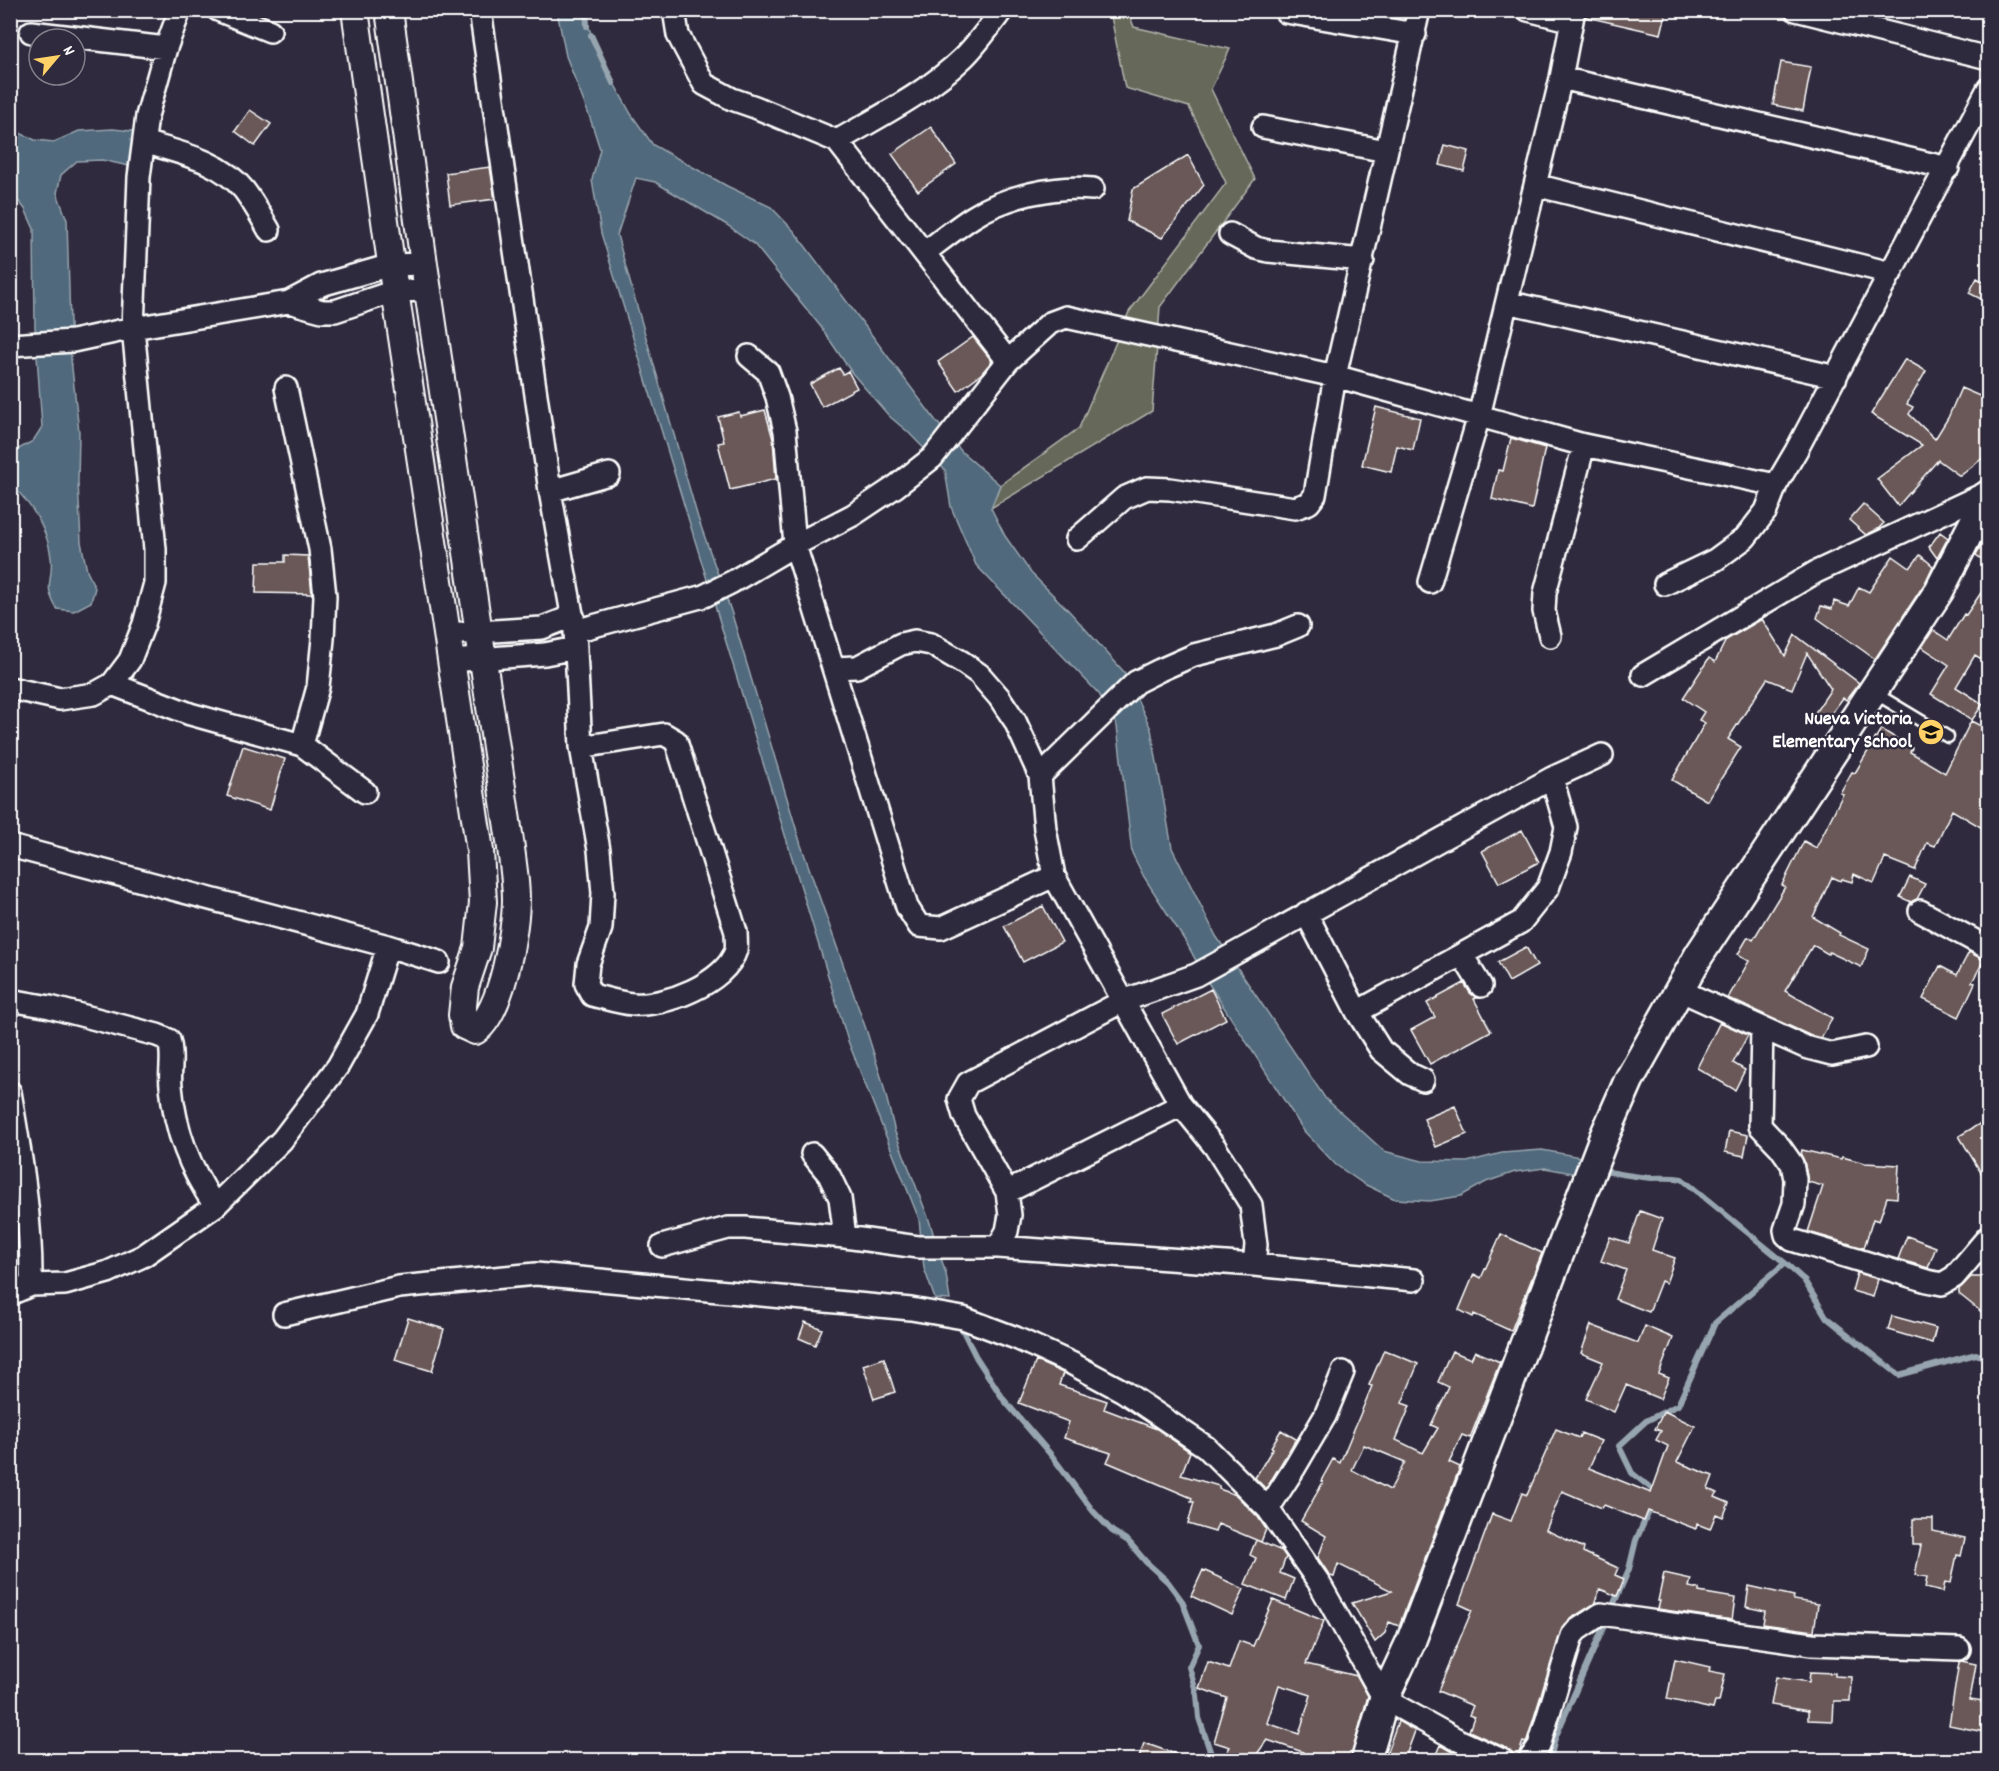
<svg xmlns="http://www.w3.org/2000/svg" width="1999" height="1771" viewBox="0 0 1999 1771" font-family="Dekko,sans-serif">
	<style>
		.green { fill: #66695a; stroke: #b2b4ac; stroke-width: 1.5 }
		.water { fill: #51697b; stroke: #97a5b0; stroke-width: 1.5 }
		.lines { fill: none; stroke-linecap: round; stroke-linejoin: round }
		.stream { stroke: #97a5b0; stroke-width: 6 }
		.building { fill: #6b5859; stroke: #fff; stroke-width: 1.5; fill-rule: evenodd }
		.service-casing { stroke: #fff; stroke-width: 15 }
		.minor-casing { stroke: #fff; stroke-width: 26 }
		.tertiary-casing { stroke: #fff; stroke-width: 30 }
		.secondary-casing { stroke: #fff; stroke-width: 33 }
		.service { stroke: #2f2a3d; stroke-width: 10 }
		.minor { stroke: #2f2a3d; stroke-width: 21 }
		.tertiary { stroke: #2f2a3d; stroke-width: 26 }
		.secondary { stroke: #2f2a3d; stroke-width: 28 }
		.labels { text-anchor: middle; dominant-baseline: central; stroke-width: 4.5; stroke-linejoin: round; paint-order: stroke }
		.poi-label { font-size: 20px; font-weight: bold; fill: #fff; stroke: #2f2a3d; text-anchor: end }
	</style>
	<rect width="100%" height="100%" fill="#2f2a3d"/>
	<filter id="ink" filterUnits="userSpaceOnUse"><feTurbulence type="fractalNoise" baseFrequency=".0167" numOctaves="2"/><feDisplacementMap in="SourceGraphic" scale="12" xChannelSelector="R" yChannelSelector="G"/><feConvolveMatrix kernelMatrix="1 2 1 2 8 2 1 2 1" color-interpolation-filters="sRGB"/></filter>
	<g filter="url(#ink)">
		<path class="green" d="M1110,11H1128L1134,27L1230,49L1211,89L1255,179L1160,307L1152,411L991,508L1000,485L1079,428L1129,312L1226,183L1189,107L1125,88Z"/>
		<path class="water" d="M557,11H583L599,56L631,114L653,145L727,186L771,207L794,231L936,421L962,452L1000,485L991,508L1005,536L1031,573L1070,612L1125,673L1151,729L1172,848L1216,936L1325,1098L1384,1151L1422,1161L1467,1162L1502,1153L1542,1150L1586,1158L1577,1174L1545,1168L1515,1172L1486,1182L1461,1196L1430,1201L1395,1199L1364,1184L1336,1165L1304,1131L1207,981L1187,944L1144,877L1132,853L1117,726L1099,694L976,565L951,507L945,470L908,432L889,416L852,373L821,327L754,244L727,225L655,182L636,178L617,235L628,275L698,518L731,611L801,845L867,1032L882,1080L895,1132L929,1220L946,1274L950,1300L935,1299L924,1268L919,1219L848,1041L601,233L592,180L600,149L590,118L566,56Z
			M11,129L35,140L54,142L79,131L113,129L140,132L138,168L102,160L77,161L61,175L57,193L67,220L71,359L79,432L78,482L81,542L87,571L95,588L91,602L74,611L57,609C42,583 54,582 51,558C48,529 31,504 11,484L10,449L17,450L33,441L42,427L35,327L34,229L25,209L11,192Z"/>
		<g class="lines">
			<path class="stream" d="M586,10L587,26
				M591,35L613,83
				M1598,1170C1616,1173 1634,1177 1652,1178C1663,1178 1671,1177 1682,1179L1785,1263L1804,1280L1827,1318L1899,1375L1976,1354L1988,1359
				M959,1323L976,1357L1004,1400L1052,1456L1093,1511L1112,1531L1128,1541L1146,1562L1168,1582L1182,1601L1199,1645L1189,1667L1197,1695L1199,1718L1213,1760
				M1657,1493L1632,1473L1619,1446L1646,1421L1678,1405L1715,1323L1785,1263
				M1550,1760L1555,1738L1629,1569L1636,1540L1652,1505"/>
		</g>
		<path class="building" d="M1586,10H1667L1661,34L1586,17Z
			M1781,62L1811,67L1803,111L1773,105Z
			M250,110L271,124L255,146L235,131Z
			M931,127L956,164L918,191L892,154Z
			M1445,145L1469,151L1464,171L1440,165Z
			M1188,155L1204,185L1162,238L1127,221L1133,189Z
			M490,167L495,199L450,205L446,173Z
			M1977,278L1989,285V303L1969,293Z
			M973,337L992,361L981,374L958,391L938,362Z
			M1905,359L1926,371L1907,404L1913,407L1909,414L1935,439L1948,418L1961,388L1989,400V453L1960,476L1938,460L1898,506L1877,479L1922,445L1871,414Z
			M839,368L843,374L848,371L857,388L822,407L810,384Z
			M1376,407L1420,418L1413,450L1397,446L1391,472L1362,465Z
			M765,410L773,439L776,479L730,490L718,443L724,442L718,417L739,412L740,416Z
			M1511,438L1545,448L1532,509L1492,499L1498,470L1503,471Z
			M1863,504L1884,523L1878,529L1866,535L1849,520Z
			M1989,530V564L1976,555Z
			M1940,532L1948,538L1937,558L1929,547Z
			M285,555L308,556L312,594L256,593L257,562H285Z
			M1920,555L1933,566L1925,583L1875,659L1817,618L1821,606L1832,609L1834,601L1849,606L1859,587L1869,592L1893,556L1910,568Z
			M1989,581V652L1983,660L1975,655L1956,687L1983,704L1972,720L1931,694L1949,665L1922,647L1933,630L1948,640L1964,614L1966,615Z
			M1762,619L1785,656L1795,635L1859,683L1846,700L1843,698L1825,722L1814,714L1831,689L1807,653L1792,689L1767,679L1728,739L1741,747L1707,801L1672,780L1705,723L1699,720L1704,712L1683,698L1709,658L1715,662L1726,640Z
			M1971,721L1989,730V832L1952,810L1935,846L1927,843L1915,870L1885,858L1874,883L1854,874L1852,882L1842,879L1841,881L1832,877L1813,917L1840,933L1839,935L1869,949L1861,967L1829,952L1828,954L1813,945L1785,991L1832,1018L1821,1038L1809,1035L1728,998L1749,961L1738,954L1748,937L1753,940L1785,887L1782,885L1804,841L1816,848L1843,794L1840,793L1852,772L1855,773L1881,729L1912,748L1910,752L1945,773Z
			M243,746L285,759L270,810L227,796Z
			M1522,830L1539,862L1499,883L1482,851Z
			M1910,877L1925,884L1917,899L1911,902L1900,897Z
			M1043,906L1062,942L1023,962L1004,926Z
			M1526,947L1537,966L1509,982L1498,962Z
			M1969,952L1984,960L1972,982L1975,983L1959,1017L1923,999L1940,966L1957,975Z
			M1464,983L1470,993L1477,998L1474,999L1491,1031L1430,1064L1411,1030L1435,1017L1427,1003Z
			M1211,989L1226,1019L1178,1044L1162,1014Z
			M1720,1022L1748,1035L1733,1063L1745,1070L1735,1090L1697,1068Z
			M1455,1106L1467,1134L1436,1147L1424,1119Z
			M1981,1123L1989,1136V1186L1959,1136Z
			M1729,1131L1748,1135L1744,1156L1725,1152Z
			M1802,1150L1841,1159L1842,1157L1865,1163L1899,1165L1897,1198L1887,1197L1879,1221L1873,1219L1864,1248L1808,1232L1823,1186L1808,1182L1804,1161L1801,1155Z
			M1640,1211L1662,1219L1652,1250L1675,1258L1666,1283L1661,1281L1649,1312L1615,1299L1626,1270L1601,1261L1610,1237L1629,1243Z
			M1501,1234L1542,1253L1511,1331L1474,1314L1473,1317L1459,1310L1474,1274L1481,1278Z
			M1907,1236L1936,1247L1928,1268L1898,1259Z
			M1857,1273L1878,1279L1873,1297L1852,1291Z
			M1971,1277H1989V1318L1959,1294V1289Z
			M1892,1316L1936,1328L1932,1343L1888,1330Z
			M408,1318L444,1329L432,1371L395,1360Z
			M805,1322L822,1329L815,1345L799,1338Z
			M1591,1325L1638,1343L1645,1326L1673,1338L1659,1374L1669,1378L1660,1399L1626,1385L1614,1412L1586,1399L1603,1362L1581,1353Z
			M1384,1350L1418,1364L1402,1403L1410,1406L1396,1440L1423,1453L1438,1428L1431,1425L1449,1387L1438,1382L1452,1351L1471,1359L1475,1351L1500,1362L1470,1438L1462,1435L1449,1462L1460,1467L1399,1626L1389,1622L1385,1633L1375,1642L1352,1603L1392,1591L1338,1564L1334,1577L1330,1576L1318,1558L1326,1536L1301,1521L1323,1482L1321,1481L1333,1459L1340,1463L1372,1386L1369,1385ZM1364,1445L1405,1462L1390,1490L1352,1470Z
			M884,1358L895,1392L874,1399L863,1365Z
			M1036,1361L1063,1373L1059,1385L1107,1401L1104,1409L1157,1429L1190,1452L1181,1475L1219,1486V1489L1236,1495L1258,1517L1266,1529L1261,1542L1218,1524L1215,1532L1188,1524L1194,1502H1191L1192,1498L1107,1462L1111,1453L1064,1438L1069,1422L1019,1403Z
			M1664,1411L1695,1426L1677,1462L1713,1476L1708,1489L1717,1493L1715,1497L1729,1503L1723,1517L1716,1514L1710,1529L1697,1524L1696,1529L1648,1511L1644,1521L1604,1505L1602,1508L1562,1491L1546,1530L1584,1548L1583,1552L1618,1568L1615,1575L1624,1579L1617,1596L1600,1589L1594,1604L1570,1619L1562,1628L1527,1740L1526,1743L1523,1742L1516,1761H1514L1513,1753L1508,1749L1469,1731L1474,1717L1469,1715L1473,1706L1438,1691L1472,1610L1459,1604L1492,1514L1511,1521L1522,1493L1527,1495L1556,1429L1579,1438L1581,1433L1601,1441L1589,1468L1651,1493L1668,1446L1656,1440L1661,1431L1655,1429Z
			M1281,1430L1296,1439L1266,1489L1255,1478L1273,1448L1271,1447Z
			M1913,1519H1933V1531L1965,1538L1961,1556L1957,1555L1951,1583L1945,1582L1943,1592L1925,1588L1927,1577L1915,1575L1921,1545H1913Z
			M1256,1540L1282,1551L1286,1557L1280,1573L1294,1579L1286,1600L1245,1584L1256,1558L1250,1555Z
			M1203,1570L1244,1589L1232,1615L1191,1596Z
			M1664,1573L1691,1579L1689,1587L1699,1589V1592L1735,1598L1732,1620L1658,1609L1660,1601H1658Z
			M1749,1586L1794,1596L1793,1600L1818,1604L1814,1631L1763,1624L1765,1611L1746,1607Z
			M1273,1600L1324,1621L1306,1664L1357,1676L1368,1696L1350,1761H1300L1303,1752L1267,1740L1252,1761H1221L1230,1747L1214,1742L1227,1698L1199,1688L1208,1662L1229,1669L1239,1641L1253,1646ZM1279,1685L1311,1695L1299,1734L1267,1723Z
			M1675,1659L1710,1667L1709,1671L1725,1674L1719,1702H1715L1713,1709L1667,1699Z
			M1961,1661L1976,1664L1970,1700L1989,1703V1733L1949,1725L1959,1662Z
			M1810,1672L1835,1673V1676L1851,1677L1850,1701H1834L1833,1721L1808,1720V1711L1771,1705L1776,1677L1809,1682Z
			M1398,1721L1415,1731L1404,1761L1386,1755Z
			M1144,1743L1187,1758L1186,1761H1138Z
			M1441,1745L1453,1752L1472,1761H1434Z"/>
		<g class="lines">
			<defs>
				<path id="service" d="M1873,692L1948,737"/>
				<path id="minor" d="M218,10L270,31
					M480,10L550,491L575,631L581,747L599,850L603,893L601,928L588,964L586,984L592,995C605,998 619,1003 633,1004C664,1007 726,983 736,950C737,945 736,937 736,932L676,741L664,734L581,747
					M674,10L678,35L704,84L732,99L755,107L837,141L1008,361
					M1528,10L1572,21
					M1796,10L1988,58
					M1286,12L1415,34
					M31,32L166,48
					M1561,78L1948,168
					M1263,127L1386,151
					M837,141C880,116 928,92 964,57C978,43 990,26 1002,10
					M144,142C179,153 220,160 244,190C253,202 261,216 269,230
					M1535,185L1891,273
					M1230,234L1256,248L1268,251L1363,260
					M924,253C940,241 956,228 973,217C1006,196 1055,185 1093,189
					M289,302L322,311H335L395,291L428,290
					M1507,302L1836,377
					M10,345L73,341L133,328L289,302L321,285L391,265L424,264
					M749,356L768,372L777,397L785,431L795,545L907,907L919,926L941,928L1054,876
					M550,491L609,474
					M1077,539L1124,498L1147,488L1170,489L1295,508L1309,503L1315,495L1335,376L1419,10
					M1430,582L1479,416L1561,78L1574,10
					M1665,584L1715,560L1745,538L1766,511L1776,485L1796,451L1988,89
					M575,631L704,596L732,582L795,545L853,515L895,487L932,458L1008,361L1050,323L1066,317L1335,376L1584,445L1776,485
					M447,634L542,628L573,616
					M1550,636L1544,611L1545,593L1584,445
					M451,661L545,654L576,648
					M833,668L857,667L901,644L915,641L931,644L962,662L979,674L999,697L1015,721L1040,776L1045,829L1054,876L1181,1105L1215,1147L1251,1205L1256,1245L1254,1265
					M1643,675L1816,572L1988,492
					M112,684L190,714L302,745L318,687L323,639L325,596L320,549L286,388
					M10,688L60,699L94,694L112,684L130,660L144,624L155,583V549L133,328L139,177L147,116L166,48L180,10
					M302,745L365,792
					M1040,776L1136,682L1160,670L1194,655L1276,635L1298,626
					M10,846L388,946L439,962
					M1920,911L1988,948
					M1306,913L1357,1012L1381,1050L1410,1074L1423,1080
					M1462,955L1481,986
					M1679,990L1805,1047L1832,1054L1866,1047
					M10,1000L50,1007L157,1035L169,1040C174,1056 169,1071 171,1086C175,1132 190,1168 215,1206
					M1357,1012L1521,922L1548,888L1561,852L1566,827L1552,778
					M1762,1028L1760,1126L1780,1147L1792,1164L1795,1179L1794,1204L1785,1230L1786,1235L1792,1240L1927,1281L1942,1284L1954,1277L1988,1237
					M10,1092C21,1156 32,1219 31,1285
					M812,1154L829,1175L840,1198L845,1237
					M1007,1192L1181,1105
					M662,1246L728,1228H745L845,1237L918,1247H998L1254,1265L1414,1280
					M998,1247L1007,1231L1010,1215L1007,1192L964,1116L959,1099L968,1083L1123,1001L1196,975L1552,778L1602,755
					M10,1294L31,1285L65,1284L108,1272L143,1256L215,1206L282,1140L338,1066L367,1014L388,946
					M284,1314L399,1287L536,1274L911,1309L963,1318L1016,1338L1071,1363L1123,1391L1206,1447L1268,1509L1318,1581L1384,1699L1458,1740L1502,1760
					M1268,1509L1295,1467L1325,1416L1343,1372
					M1529,1760L1539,1746L1572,1636L1577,1630L1601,1614L1812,1644L1959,1649"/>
				<path id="tertiary" d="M355,10L395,291L480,851L483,902L478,948L465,987L462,1015L464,1026L475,1031C502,1014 516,929 516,899C516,882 513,865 511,848L424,264L389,10"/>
				<path id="secondary" d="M1366,1760L1384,1699L1411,1641L1604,1137L1629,1080L1699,955L1939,591L1988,495"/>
			</defs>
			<use href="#service" class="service-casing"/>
			<use href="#minor" class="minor-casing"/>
			<use href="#tertiary" class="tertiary-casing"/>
			<use href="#secondary" class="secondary-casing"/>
			<use href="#service" class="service"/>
			<use href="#minor" class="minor"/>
			<use href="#tertiary" class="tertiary"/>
			<use href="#secondary" class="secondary"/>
		</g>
	</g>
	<defs>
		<symbol id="school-disc" viewBox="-11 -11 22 22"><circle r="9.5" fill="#ffd166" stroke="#2f2a3d"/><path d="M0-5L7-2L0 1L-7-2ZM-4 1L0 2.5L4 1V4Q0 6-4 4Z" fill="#111"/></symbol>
	</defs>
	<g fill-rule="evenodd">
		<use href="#school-disc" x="1916" y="717" width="30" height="30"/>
	</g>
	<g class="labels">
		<g class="poi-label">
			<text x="1912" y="720">Nueva Victoria<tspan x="1912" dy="23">Elementary School</tspan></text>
		</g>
	</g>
	<rect width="1999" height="1771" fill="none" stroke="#2f2a3d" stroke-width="36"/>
	<rect x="18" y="18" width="1963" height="1735" fill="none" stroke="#fff" stroke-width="2" filter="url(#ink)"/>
	<g transform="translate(57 57) rotate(61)"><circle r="28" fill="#2f2a3d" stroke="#827f8b" stroke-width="1.5"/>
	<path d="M0-4.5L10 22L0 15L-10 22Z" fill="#ffd166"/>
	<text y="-9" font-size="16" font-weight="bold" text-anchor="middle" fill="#ffffff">N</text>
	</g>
</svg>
